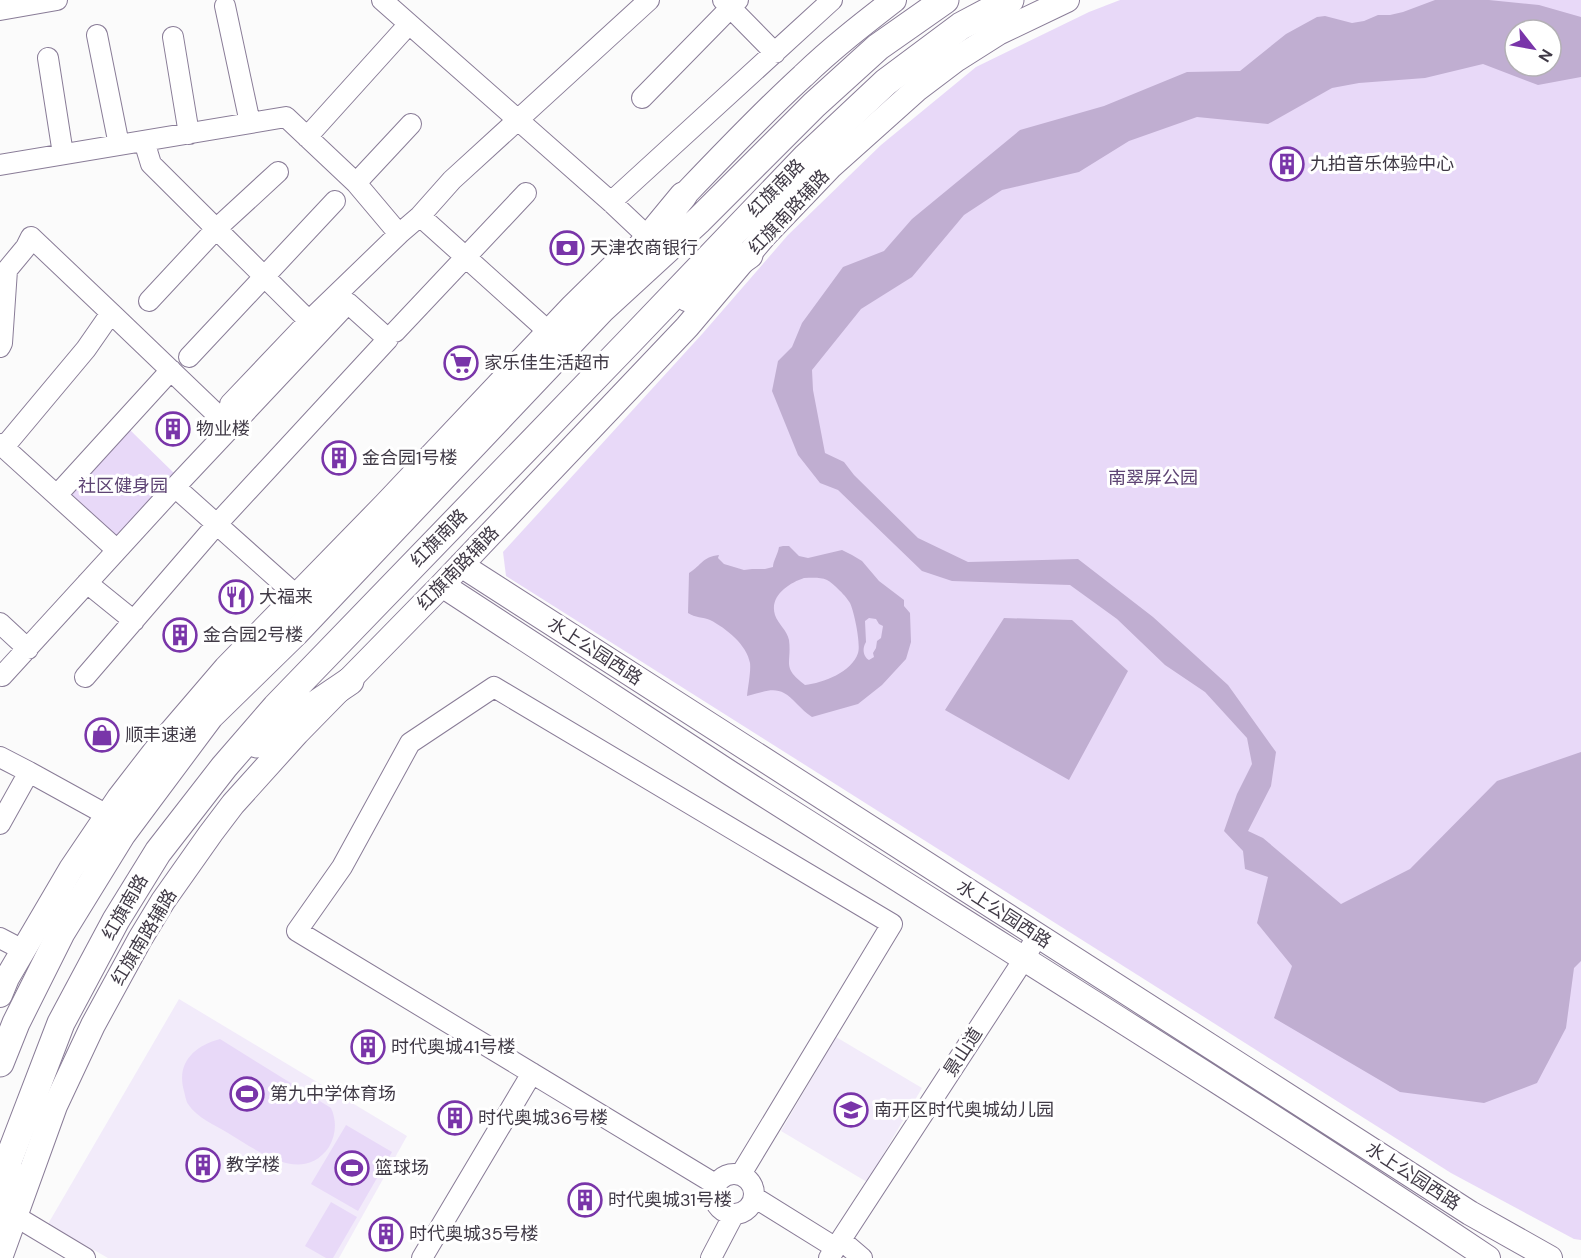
<svg xmlns="http://www.w3.org/2000/svg" width="1581" height="1258" viewBox="0 0 1581 1258" font-family="'DM Sans','Noto Sans SC',sans-serif">
	<style>
		.built { fill: #f2ebfa }
		.green { fill: #e8d9f8; fill-rule: evenodd }
		.water { fill: #c0aed1; fill-rule: evenodd }
		.lines { fill: none; stroke-linecap: round; stroke-linejoin: round }
		.minor-casing { stroke: #897c97; stroke-width: 22 }
		.major-casing { stroke: #897c97; stroke-width: 26 }
		.highway-casing { stroke: #897c97; stroke-width: 29 }
		.minor { stroke: #fff; stroke-width: 20 }
		.major { stroke: #fff; stroke-width: 24 }
		.highway { stroke: #fff; stroke-width: 27 }
		.labels { text-anchor: middle; dominant-baseline: central; stroke-width: 6; stroke-linejoin: round; paint-order: stroke }
		.poi-label { font-size: 18px; fill: #403a46; stroke: #fff; text-anchor: start }
		.street-label { font-size: 18px; fill: #403a46; stroke: #fff }
		.park-label { font-size: 18px; fill: #5e4474; stroke: #fff }
	</style>
	<rect width="100%" height="100%" fill="#fbfbfb"/>
	<path class="built" d="M179,999L407,1136L339,1258H108L48,1224Z
		M836,1037L922,1088L867,1182L781,1131Z"/>
	<path class="green" d="M1120,0H1581V1240L1574,1239L1451,1173L506,576L503,552L703,333L788,235L881,145L976,67L1089,12ZM1515,30H1551V66H1515Z
		M130,430L178,477L116,542L67,495Z
		M220,1039L331,1108C337,1121 336,1135 329,1147C302,1186 257,1150 228,1133C215,1125 197,1118 188,1104C186,1101 185,1095 184,1091C176,1063 194,1046 220,1039Z
		M346,1125L392,1152L358,1211L311,1184Z
		M331,1202L357,1217L333,1258H326L305,1246Z"/>
	<path class="water" d="M1435,0H1489L1539,5L1581,17V77L1538,85L1483,64L1425,78L1359,83L1332,88L1268,124L1197,117L1129,141L1079,172L1002,190L964,215L912,277L861,309L812,370L813,390L825,453L844,462L854,475L918,538L968,562L1078,559L1153,617L1228,685L1276,752L1271,786L1248,831L1263,838L1341,904L1410,869L1497,781L1581,752V961L1574,968L1566,1028L1537,1083L1484,1103L1400,1092L1274,1018L1292,966L1257,923L1268,877L1245,869L1243,851L1224,831L1237,794L1252,764L1247,738L1205,692L1165,665L1117,619L1070,585L952,581L922,571L838,490L820,483L798,455L772,391L778,361L792,347L802,323L843,267L884,251L912,219L1020,130L1104,106L1187,72L1240,71L1286,34L1317,17L1325,16L1352,23L1364,21L1378,15H1390L1403,12ZM1515,30H1551V66H1515Z
		M783,546H789L799,556L808,558L842,550L852,555L862,561L879,581L904,600V606L910,613L911,642L906,659L882,685L858,704L812,717C806,713 802,709 797,704C779,684 770,690 747,696C748,687 751,671 750,663C747,645 726,628 710,620C703,617 695,618 688,613L689,573C702,565 702,557 719,555L718,558L724,564L744,570L752,569H765L773,567C773,561 778,554 779,547ZM804,578C812,578 820,577 827,580C833,583 847,597 850,603C854,611 861,644 858,653C852,672 823,683 805,685C781,667 792,664 789,640C787,630 778,624 775,615C769,596 789,583 804,578ZM869,618L876,619L879,624L883,626L881,638L877,641L876,648L873,653L874,657L869,660C863,657 862,648 866,642L865,621Z
		M1004,618L1072,620L1128,671L1069,780L945,710Z"/>
	<g class="lines">
		<defs>
			<path id="minor" d="M382,0L611,202L646,235
				M723,0L775,53
				M225,6L250,123
				M0,10L57,0
				M97,35L119,145
				M173,37L189,134
				M48,58L63,154
				M642,98L738,0
				M307,137L409,24
				M144,141L151,164L309,321
				M0,165L286,117L356,183L399,234
				M356,183L411,124
				M611,202L832,0
				M420,216L549,332
				M149,301L216,229L278,172
				M395,332L526,193
				M0,347L2,343L7,270L26,247L31,237L111,313
				M189,357L335,201
				M230,404L309,321L399,234L420,216L452,180L649,0
				M0,444L117,550
				M4,447L86,349L111,313L231,428
				M175,487L297,596
				M57,495L171,370
				M87,583L134,621
				M0,623L28,649
				M2,676L175,487L348,303L388,339L217,524L85,677
				M0,757L29,772
				M0,824L29,772L107,815
				M0,938L23,950
				M714 1194a20 20 0 1 1 40 0a20 20 0 1 1-40 0Z
				M715,1184L297,931L342,867L410,743L494,687L892,924L741,1174
				M754,1197L836,1248
				M15,1216L85,1258
				M841,1240L862,1258
				M422,1258L532,1073
				M711,1258L734,1214
				M829,1258L1024,959L1037,936"/>
			<path id="major" d="M671,209C714,164 757,118 803,76C832,48 863,24 894,0
				M461,565L1470,1213L1550,1258
				M442,585C538,648 634,711 730,773C983,934 1238,1091 1488,1258
				M0,995L7,978L71,869L119,798L160,745L226,668L385,505L573,306L627,253
				M0,1258L55,1106L93,1025L140,939L163,901L211,833L233,804L297,733L442,585L687,327L764,236L831,166L916,90L957,59L998,33L1067,0"/>
			<path id="highway" d="M617,276L683,196
				M688,298L749,255
				M257,744L350,681
				M0,1063L16,1023L61,933L122,834L210,716L295,633L602,309L699,220L814,105L878,47L945,0
				M0,1182L61,1023L116,920L158,852L224,767L276,707L627,344L806,157L886,82L961,26L1010,0
				M0,1213L8,1164"/>
		</defs>
		<use href="#minor" class="minor-casing"/>
		<use href="#major" class="major-casing"/>
		<use href="#highway" class="highway-casing"/>
		<use href="#minor" class="minor"/>
		<use href="#major" class="major"/>
		<use href="#highway" class="highway"/>
	</g>
	<defs>
		<symbol id="building-ring" viewBox="-11 -11 22 22"><circle r="9.5" fill="#fff" stroke="#7935a9" stroke-width="1.5"/><path d="M-4-6H4V6H1V3H-1V6H-4ZM-2.5-4.3h1.7v1.8h-1.7ZM.8-4.3h1.7v1.8H.8ZM-2.5-1h1.7V.8h-1.7ZM.8-1h1.7V.8H.8Z" fill="#7935a9"/></symbol>
		<symbol id="bank-ring" viewBox="-11 -11 22 22"><circle r="9.5" fill="#fff" stroke="#7935a9" stroke-width="1.5"/><path d="M-6-4H6V4H-6ZM0-2.3a2.3 2.3 0 1 0 0 4.6a2.3 2.3 0 1 0 0-4.6Z" fill="#7935a9"/></symbol>
		<symbol id="supermarket-ring" viewBox="-11 -11 22 22"><circle r="9.5" fill="#fff" stroke="#7935a9" stroke-width="1.5"/><path d="M-6-5.5h2.5l.6 2H6L4.5 2H-2.5L-4.4-4H-6ZM-1.5 3.2a1.3 1.3 0 1 0 .1 0ZM3 3.2a1.3 1.3 0 1 0 .1 0Z" fill="#7935a9"/></symbol>
		<symbol id="restaurant-ring" viewBox="-11 -11 22 22"><circle r="9.5" fill="#fff" stroke="#7935a9" stroke-width="1.5"/><path d="M-5-6h1v4h1v-4h1v4h1v-4h1v5L-1.5 .5V6h-2V.5L-5-1ZM5-6V6H3V1.5H1.5Q1.5-4 5-6Z" fill="#7935a9"/></symbol>
		<symbol id="shop-ring" viewBox="-11 -11 22 22"><circle r="9.5" fill="#fff" stroke="#7935a9" stroke-width="1.5"/><path d="M-5-2.5h2.3a2.7 3.5 0 0 1 5.4 0H5L5.5 6h-11ZM-1.5-2.5h3a1.5 2.3 0 0 0-3 0Z" fill="#7935a9"/></symbol>
		<symbol id="stadium-ring" viewBox="-11 -11 22 22"><circle r="9.5" fill="#fff" stroke="#7935a9" stroke-width="1.5"/><path d="M0-5a6.5 5 0 1 0 0 10a6.5 5 0 1 0 0-10ZM-3.5-1.8h7v3.6h-7Z" fill="#7935a9"/></symbol>
		<symbol id="school-ring" viewBox="-11 -11 22 22"><circle r="9.5" fill="#fff" stroke="#7935a9" stroke-width="1.5"/><path d="M0-5L7-2L0 1L-7-2ZM-4 1L0 2.5L4 1V4Q0 6-4 4Z" fill="#7935a9"/></symbol>
	</defs>
	<g fill-rule="evenodd">
		<use href="#building-ring" x="1268" y="145" width="38" height="38"/>
		<use href="#bank-ring" x="548" y="229" width="38" height="38"/>
		<use href="#supermarket-ring" x="442" y="344" width="38" height="38"/>
		<use href="#building-ring" x="154" y="410" width="38" height="38"/>
		<use href="#building-ring" x="320" y="439" width="38" height="38"/>
		<use href="#restaurant-ring" x="217" y="578" width="38" height="38"/>
		<use href="#building-ring" x="161" y="616" width="38" height="38"/>
		<use href="#shop-ring" x="83" y="716" width="38" height="38"/>
		<use href="#building-ring" x="349" y="1028" width="38" height="38"/>
		<use href="#stadium-ring" x="228" y="1075" width="38" height="38"/>
		<use href="#school-ring" x="832" y="1091" width="38" height="38"/>
		<use href="#building-ring" x="436" y="1099" width="38" height="38"/>
		<use href="#building-ring" x="184" y="1146" width="38" height="38"/>
		<use href="#stadium-ring" x="333" y="1149" width="38" height="38"/>
		<use href="#building-ring" x="566" y="1181" width="38" height="38"/>
		<use href="#building-ring" x="367" y="1215" width="38" height="38"/>
	</g>
	<g class="labels">
		<g class="poi-label">
			<text x="1310" y="164">九拍音乐体验中心</text>
			<text x="590" y="248">天津农商银行</text>
			<text x="484" y="363">家乐佳生活超市</text>
			<text x="196" y="429">物业楼</text>
			<text x="362" y="458">金合园1号楼</text>
			<text x="259" y="597">大福来</text>
			<text x="203" y="635">金合园2号楼</text>
			<text x="125" y="735">顺丰速递</text>
			<text x="391" y="1047">时代奥城41号楼</text>
			<text x="270" y="1094">第九中学体育场</text>
			<text x="874" y="1110">南开区时代奥城幼儿园</text>
			<text x="478" y="1118">时代奥城36号楼</text>
			<text x="226" y="1165">教学楼</text>
			<text x="375" y="1168">篮球场</text>
			<text x="608" y="1200">时代奥城31号楼</text>
			<text x="409" y="1234">时代奥城35号楼</text>
		</g>
		<g class="street-label">
			<text transform="translate(776 188) rotate(-46)">红旗南路</text>
			<text transform="translate(789 212) rotate(-47)">红旗南路辅路</text>
			<text transform="translate(439 538) rotate(-46)">红旗南路</text>
			<text transform="translate(458 568) rotate(-46)">红旗南路辅路</text>
			<text transform="translate(595 651) rotate(33)">水上公园西路</text>
			<text transform="translate(125 907) rotate(-60)">红旗南路</text>
			<text transform="translate(1004 914) rotate(33)">水上公园西路</text>
			<text transform="translate(144 937) rotate(-59)">红旗南路辅路</text>
			<text transform="translate(963 1052) rotate(-57)">景山道</text>
			<text transform="translate(1413 1176) rotate(33)">水上公园西路</text>
		</g>
		<g class="park-label">
			<text x="1153" y="478">南翠屏公园</text>
			<text x="123" y="486">社区健身园</text>
		</g>
	</g>
	<g transform="translate(1533 48) rotate(121)"><circle r="28" fill="#ffffff" stroke="#b3b0b5" stroke-width="1.5"/>
	<path d="M0-4.5L10 22L0 15L-10 22Z" fill="#7935a9"/>
	<text y="-9" font-size="16" font-weight="bold" text-anchor="middle" fill="#403a46">N</text>
	</g>
</svg>
